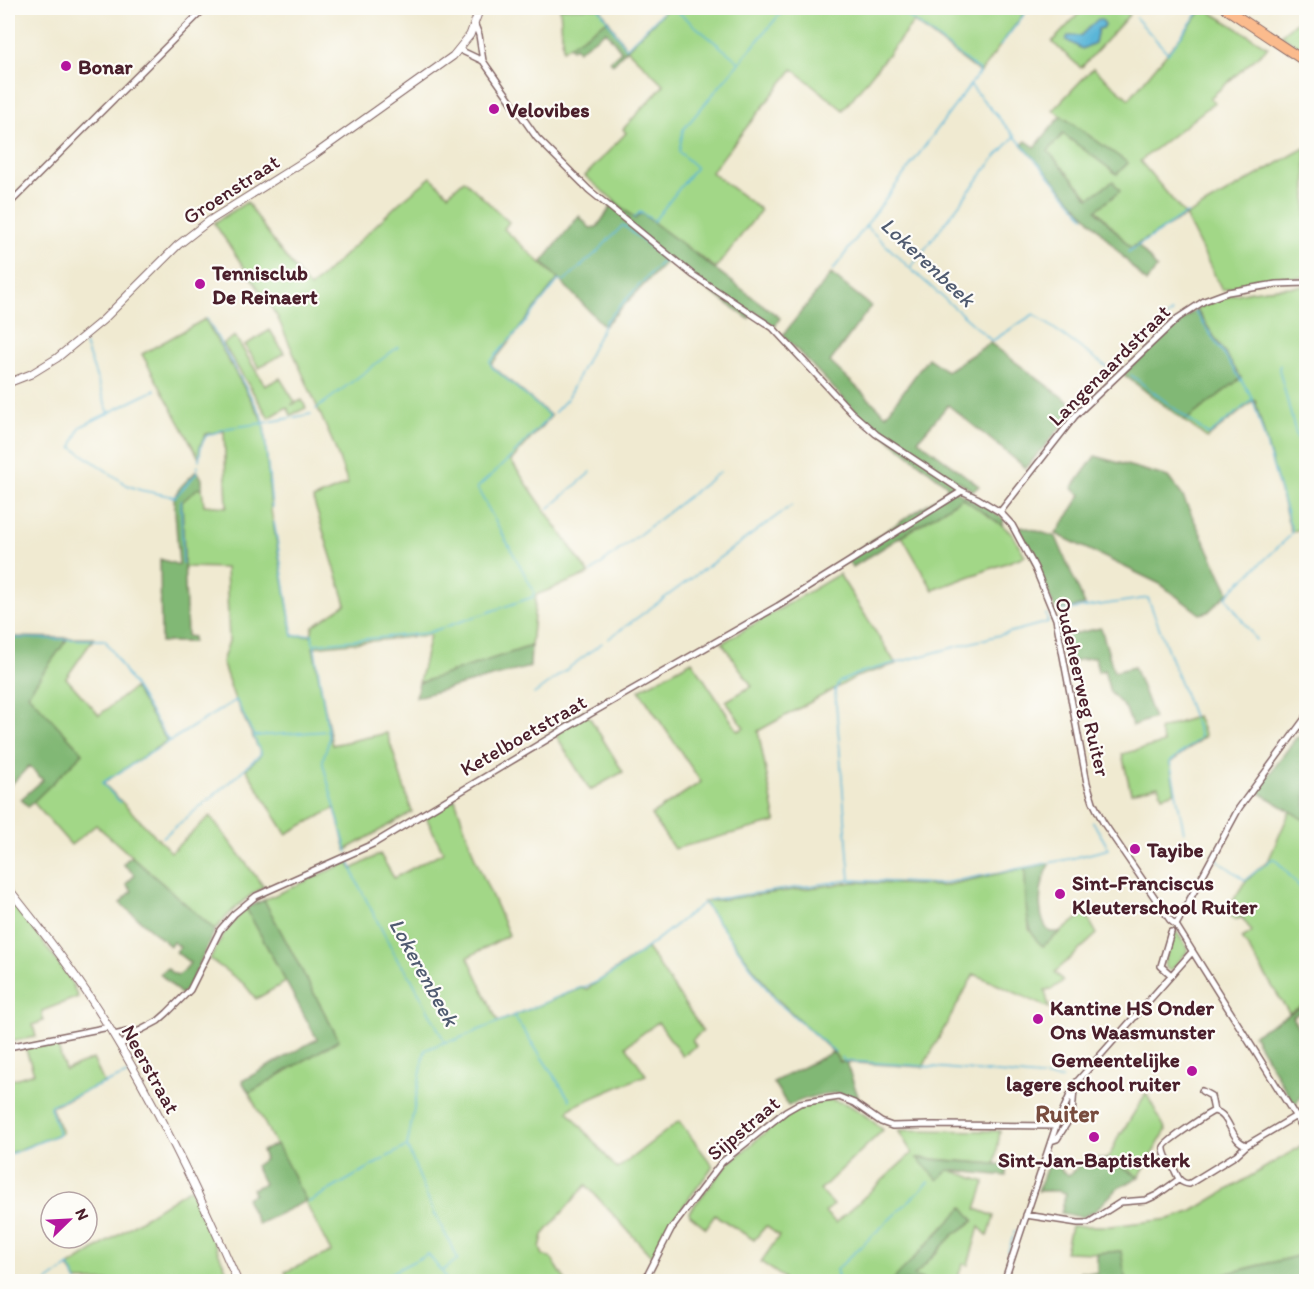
<svg xmlns="http://www.w3.org/2000/svg" width="1314" height="1289" viewBox="0 0 1314 1289" font-family="Itim,sans-serif">
	<style>
		.green { fill: #a2d787; stroke: #767b59; stroke-width: 1.5 }
		.forest { fill: #81b874; stroke: #666c50; stroke-width: 1.5 }
		.water { fill: #5ab6d8; stroke: #526a82; stroke-width: 1.5 }
		.lines { fill: none; stroke-linecap: round; stroke-linejoin: round }
		.stream { stroke: #5ab6d8; stroke-width: 1.5 }
		.minor-casing { stroke: #846665; stroke-width: 8 }
		.tertiary-casing { stroke: #846665; stroke-width: 9 }
		.primary-casing { stroke: #846665; stroke-width: 11 }
		.minor { stroke: #fff; stroke-width: 5 }
		.tertiary { stroke: #fff; stroke-width: 7 }
		.primary { stroke: #fbbb8d; stroke-width: 9 }
		.poi-dot { fill: #b5179e; stroke: #fdfcf7; stroke-width: 2 }
		.labels { text-anchor: middle; dominant-baseline: central; stroke-width: 4.5; stroke-linejoin: round; paint-order: stroke }
		.poi-label { font-size: 21px; font-weight: bold; fill: #4a1f2b; stroke: #fdfcf7; text-anchor: start }
		.street-label { font-size: 21px; fill: #4a1f2b; stroke: #fdfcf7 }
		.water-label { font-size: 22px; font-style: italic; fill: #505b70; stroke: #fdfcf7 }
		.quarter-label { font-size: 24px; font-weight: bold; fill: #784c3e; stroke: #fdfcf7 }
	</style>
	<rect width="100%" height="100%" fill="#fdfcf7"/>
	<filter id="ink" filterUnits="userSpaceOnUse"><feTurbulence type="fractalNoise" baseFrequency=".0167" numOctaves="2"/><feDisplacementMap in="SourceGraphic" scale="12" xChannelSelector="R" yChannelSelector="G"/><feConvolveMatrix kernelMatrix="1 2 1 2 8 2 1 2 1" color-interpolation-filters="sRGB"/></filter>
	<filter id="wash" filterUnits="userSpaceOnUse"><feTurbulence type="fractalNoise" baseFrequency=".008" numOctaves="4" result="noise"/><feDisplacementMap in="SourceGraphic" scale="24" xChannelSelector="R" yChannelSelector="G"/><feGaussianBlur stdDeviation="1.35" result="paint"/><feColorMatrix in="noise" values="0 0 0 0 0 0 0 0 0 0 0 0 0 0 0 0 0 1.4 0 .05"/><feComposite in="paint" operator="in"/></filter>
	<g filter="url(#wash)">
		<rect width="100%" height="100%" fill="#f0ead1"/>
		<path class="green" d="M560,8H600L608,20L563,50Z
			M668,8H1028L980,73L914,22L843,110L793,69L711,172L761,210L716,268L641,214L636,219L585,176L626,133L623,129L664,85L627,49Z
			M1084,8H1122L1130,14L1081,68L1052,42Z
			M1204,8L1268,47L1210,98L1215,102L1140,161L1186,216L1306,147V277L1265,280L1222,290L1185,216L1131,248L1096,209L1113,181L1090,198L1047,151L1063,134L1117,174L1128,163L1053,110L1093,68L1129,99Z
			M1306,13V51L1281,35Z
			M431,177L448,194L464,180L509,222L504,229L558,279L491,365L551,416L511,461L589,574L536,595L531,646L419,683L430,635L313,647L332,745L387,733L412,812L346,850L335,808L286,834L246,769L261,754L234,697L222,662L229,641L226,568L184,567L182,501L198,488L202,489L204,505L227,507L224,431L206,434L200,446L199,458L142,354L205,319L264,423L271,510L293,636L311,635L313,626L346,604L313,499L348,484L334,445L277,316L214,223L247,202L276,245L310,288L399,203Z
			M1306,286V527L1291,532L1255,400L1207,438L1185,421L1241,378L1196,309C1229,291 1269,288 1306,286Z
			M270,330L284,353L259,368L245,345Z
			M235,336L265,386L280,378L295,402L291,405L302,400L306,408L291,415L287,407L269,418L223,344Z
			M962,498L1002,525L1013,535L1025,556L933,590L902,536Z
			M839,574L896,664L856,677L758,731L776,822L674,849L651,815L701,782L639,690L692,661L738,731L744,728L726,701L752,686L722,643Z
			M68,638H94L66,678L99,715L134,688L167,741L103,783L171,852L210,816L264,887C244,898 230,912 215,930L96,825L71,845L33,802L83,753L27,694Z
			M585,710L623,772L590,790L552,729Z
			M1197,716L1205,736L1170,763L1175,792L1162,796L1158,786L1131,793L1122,754L1164,743L1159,730Z
			M455,799L475,858L509,935L468,957L498,1022L581,988L587,989L647,948L703,1031L692,1040L696,1046L682,1056L658,1022L626,1046L646,1075L574,1106L568,1111L617,1169L679,1121L713,1166L669,1226L652,1257L586,1185L543,1235L540,1248L543,1255L552,1259L566,1281H289L285,1272L331,1252L249,1093L339,1040L264,900L348,862L352,869L380,854L394,878L443,852L426,817Z
			M1290,811L1306,821V1004L1289,1013L1242,938L1252,932L1242,917L1235,920L1226,912L1244,883L1269,859Z
			M1025,868L1029,929L1043,946L1085,913L1097,934L1055,972L1063,981L1052,989L1045,990L1049,1008L974,974L923,1067L840,1062L833,1052L776,998L703,902L854,882L942,886Z
			M8,896L69,977L78,997L42,1011L43,1021L33,1025L36,1037L8,1042Z
			M246,908L286,982L256,999L244,984L210,959L226,930Z
			M1175,930L1187,947V952L1171,970L1167,969L1164,963Z
			M42,1043L44,1047L57,1044L65,1070L93,1059L104,1083L51,1107L62,1133L8,1154V1081L34,1073L25,1047Z
			M1146,1093L1166,1130L1139,1177L1106,1159L1110,1155L1120,1133H1122Z
			M830,1100C851,1102 868,1117 883,1130L820,1190L834,1205L825,1212L836,1223L912,1153L898,1130L1000,1131L995,1164L918,1158L927,1168L950,1170L985,1182L976,1209L994,1216L989,1234L988,1236L979,1227L968,1265L963,1264L956,1281L951,1280L950,1281H929L913,1277L952,1236L974,1221L944,1226L892,1282L782,1281L784,1278L761,1262L779,1236L766,1226L754,1240L715,1215L706,1228L690,1215L689,1212L726,1166L775,1124L804,1105Z
			M1306,1143V1254L1224,1274L1225,1280L1207,1282H1126L1120,1251L1097,1253L1065,1252L1071,1226H1111L1169,1219L1191,1212Z
			M190,1188L231,1281H77L68,1267Z"/>
		<path class="forest" d="M608,20L627,49L613,64L610,61L621,51L606,31L578,51L575,47L572,49L569,46Z
			M1061,116L1128,163L1117,174L1063,134L1048,151L1089,198L1113,181L1120,191L1096,210L1131,248L1137,244L1157,268L1146,282L1022,145L1026,141L1035,147Z
			M615,201L635,219L641,213L780,318L775,326L754,311L749,319L667,261L604,326L542,262L579,216L590,228L597,227Z
			M831,274L871,306L830,362L886,415L928,358L947,371L990,343L1077,408L1026,468L948,405L918,440L979,486L973,491L958,481L951,488L994,512L1004,520L1002,525L962,498L853,567L845,558L946,492L947,485L860,416L783,335Z
			M1196,309L1241,378L1185,421L1123,374Z
			M1095,456L1168,477L1182,495L1229,592L1208,612L1200,614L1160,584L1056,534L1081,495L1072,488Z
			M197,470L202,479V489L198,488L182,502L187,636L193,637V642H161L160,559L179,565L174,499C177,487 189,480 197,470Z
			M1022,526L1056,537L1085,605L1056,611L1025,541L1019,529Z
			M1101,628L1114,672L1134,667L1154,718L1132,726L1126,709L1110,692L1104,670L1098,672L1095,657L1069,662L1063,636Z
			M8,637L68,638L28,694L83,753L28,807L21,799L43,780L29,766L8,788Z
			M531,646L530,667L416,697L419,683Z
			M1300,737L1306,740V821L1257,791L1296,738Z
			M131,856L215,930L188,988L181,994L160,974L167,968L172,973L178,975L184,971L190,963L176,952L180,947L173,942L170,946L120,903L132,891L126,884L135,875L123,864Z
			M1050,863C1049,870 1044,874 1043,881C1039,895 1038,922 1050,932H1060L1043,946C1022,933 1026,891 1025,868Z
			M264,900L339,1040L249,1093L242,1081L317,1039L246,908Z
			M1306,1004V1009L1292,1017L1306,1041V1086L1295,1106L1253,1035Z
			M833,1052L840,1062H846L858,1096L863,1106C858,1103 852,1097 846,1095C831,1089 802,1099 788,1106L773,1082Z
			M277,1144L306,1201L258,1224L246,1198L254,1194L252,1189L264,1184L255,1166L265,1159L262,1151Z
			M1051,1156H1054L1062,1171L1068,1175C1076,1172 1078,1164 1086,1160C1105,1153 1123,1168 1139,1177L1118,1188L1095,1211L1082,1217L1061,1213L1066,1193L1058,1191H1038Z
			M917,1158L1006,1165V1176L948,1170L938,1180Z
			M963,1207L974,1220L952,1236L914,1276L929,1281H892Z
			M1121,1251L1126,1281H1079L1080,1272L1097,1273V1253Z
			M1306,1254V1277L1286,1282L1207,1281L1225,1280L1224,1274Z"/>
		<path class="water" d="M1098,19L1103,21L1105,25L1103,28L1098,29L1095,43L1082,49L1066,40L1068,36H1080Z"/>
		<g class="lines">
			<path class="stream" d="M599,8L626,48L665,10L673,8L739,62
				M897,8L979,70L978,73
				M1136,18L1168,53L1202,8
				M1000,46L1029,8
				M971,86L1084,216
				M634,218L640,212L654,221L696,167L679,152L683,130L785,8
				M866,226L912,270L992,341L1034,314L1111,370L1172,312
				M1128,252L1187,213
				M911,267L993,160L1015,136
				M833,270L979,73
				M1195,311L1249,392L1254,403L1292,531L1290,536L1232,590L1226,597L1256,640
				M207,319L263,418L272,508
				M85,344L109,414
				M1280,365L1279,369L1297,438
				M1131,375L1209,435L1252,400
				M155,390L80,427L72,447L127,485L140,490L175,497L196,474L198,466
				M316,409L398,347
				M199,460L201,446L206,436L228,428L264,423L311,414
				M181,500L183,563
				M549,508L591,472
				M274,522L293,636L312,634L313,643
				M591,572L720,472
				M1059,611L1148,598L1200,735L1199,739L1170,762L1184,832
				M14,638L105,640L168,740
				M608,639L792,505
				M534,694L602,643
				M120,802L102,783L236,700L254,736L328,731
				M163,837L225,786L261,754L254,737
				M347,852L323,764C322,755 329,747 329,737L314,644L427,633L533,597L534,591L477,488L510,458L550,416L492,367L490,362L523,325L558,281H564L595,254L623,225L664,259L606,321L567,399L554,413
				M1219,854L1216,859L1245,880L1272,859H1275L1306,894
				M350,862L356,880L397,959L410,976L445,1042L425,1050L407,1146L431,1206L458,1259L442,1271L447,1282
				M851,880L939,884L1069,859L1109,849L1093,822
				M709,900L850,880L835,690L839,682L862,672L1048,622L1046,614
				M705,904L775,1000L835,1052
				M514,1016L570,1100
				M445,1042L455,1040L582,987C605,986 681,919 705,902
				M842,1057L844,1061L922,1066L1062,1079
				M8,1155L59,1134L50,1107L51,1105L130,1073
				M387,1157L407,1146
				M309,1202L384,1159
				M1014,1234L1015,1231
				M1008,1252L1013,1237
				M47,1282L69,1266L77,1282
				M373,1282L428,1254L441,1271
				M833,1282L838,1276L836,1270L929,1182"/>
		</g>
	</g>
	<g filter="url(#ink)">
		<g class="lines">
			<defs>
				<path id="minor" d="M475,25L479,35L483,61
					M460,50L483,61L537,138L589,190L693,275L773,328L851,412L876,434L962,491L977,498L1000,512L1012,525L1035,568L1056,619L1087,783L1093,802L1103,822L1170,920L1176,925L1306,1133
					M8,205L205,8
					M1000,512L1075,416L1178,318L1204,301L1228,292L1276,284L1306,283
					M1176,925L1239,808L1306,717
					M1170,974L1161,966L1171,932
					M114,1035L127,1032L133,1033L141,1030L158,1021L167,1013L190,990L220,930L234,914L256,896L373,844L588,715L778,606L962,491
					M120,1046L133,1033
					M8,1047L109,1027
					M1202,1091L1211,1096L1214,1111
					M1051,1141L1057,1139L1072,1115L1074,1088
					M1247,1145C1230,1142 1231,1114 1214,1111C1207,1114 1165,1142 1164,1147C1163,1155 1170,1163 1174,1169C1178,1177 1179,1183 1189,1184L1236,1155L1247,1145L1296,1116
					M1026,1215L1078,1223H1088L1121,1202L1146,1200L1157,1195L1178,1180
					M644,1282L671,1229L722,1162L786,1111L800,1103L839,1097L854,1103L881,1122L892,1126L933,1125L1056,1126
					M1004,1282L1056,1126L1075,1084L1192,952"/>
				<path id="tertiary" d="M8,383L31,374L57,358L103,320L178,245L209,221L314,155L453,56L470,35L480,8
					M8,888C44,933 80,979 110,1029C159,1109 200,1195 238,1282"/>
				<path id="primary" d="M1225,8L1306,62"/>
			</defs>
			<use href="#minor" class="minor-casing"/>
			<use href="#tertiary" class="tertiary-casing"/>
			<use href="#primary" class="primary-casing"/>
			<use href="#minor" class="minor"/>
			<use href="#tertiary" class="tertiary"/>
			<use href="#primary" class="primary"/>
		</g>
	</g>
	<g class="poi-dot">
		<circle cx="66" cy="66" r="6"/>
		<circle cx="494" cy="109" r="6"/>
		<circle cx="200" cy="284" r="6"/>
		<circle cx="1135" cy="849" r="6"/>
		<circle cx="1060" cy="894" r="6"/>
		<circle cx="1038" cy="1019" r="6"/>
		<circle cx="1192" cy="1071" r="6"/>
		<circle cx="1094" cy="1137" r="6"/>
	</g>
	<g class="labels">
		<g class="poi-label">
			<text x="78" y="66">Bonar</text>
			<text x="506" y="109">Velovibes</text>
			<text x="212" y="272">Tennisclub<tspan x="212" dy="24">De Reinaert</tspan></text>
			<text x="1147" y="849">Tayibe</text>
			<text x="1072" y="882">Sint-Franciscus<tspan x="1072" dy="24">Kleuterschool Ruiter</tspan></text>
			<text x="1050" y="1007">Kantine HS Onder<tspan x="1050" dy="24">Ons Waasmunster</tspan></text>
			<text x="1180" y="1059" text-anchor="end">Gemeentelijke<tspan x="1180" dy="24">lagere school ruiter</tspan></text>
			<text x="1094" y="1159" text-anchor="middle">Sint-Jan-Baptistkerk</text>
		</g>
		<g class="street-label">
			<text transform="translate(231 189) rotate(-33)">Groenstraat</text>
			<text transform="translate(1109 365) rotate(-45)">Langenaardstraat</text>
			<text transform="translate(1083 687) rotate(77)">Oudeheerweg Ruiter</text>
			<text transform="translate(523 735) rotate(-30)">Ketelboetstraat</text>
			<text transform="translate(151 1069) rotate(61)">Neerstraat</text>
			<text transform="translate(743 1128) rotate(-40)">Sijpstraat</text>
		</g>
		<g class="water-label">
			<text transform="translate(928 262) rotate(43)">Lokerenbeek</text>
			<text transform="translate(424 972) rotate(61)">Lokerenbeek</text>
		</g>
		<g class="quarter-label">
			<text x="1067" y="1113">Ruiter</text>
		</g>
	</g>
	<rect width="1314" height="1289" fill="none" stroke="#fdfcf7" stroke-width="30"/>
	<g transform="translate(69 1220) rotate(66)"><circle r="28" fill="#fdfcf7" stroke="#b5a4a5" stroke-width="1.5"/>
	<path d="M0-4.5L10 22L0 15L-10 22Z" fill="#b5179e"/>
	<text y="-9" font-size="16" font-weight="bold" text-anchor="middle" fill="#4a1f2b">N</text>
	</g>
</svg>
